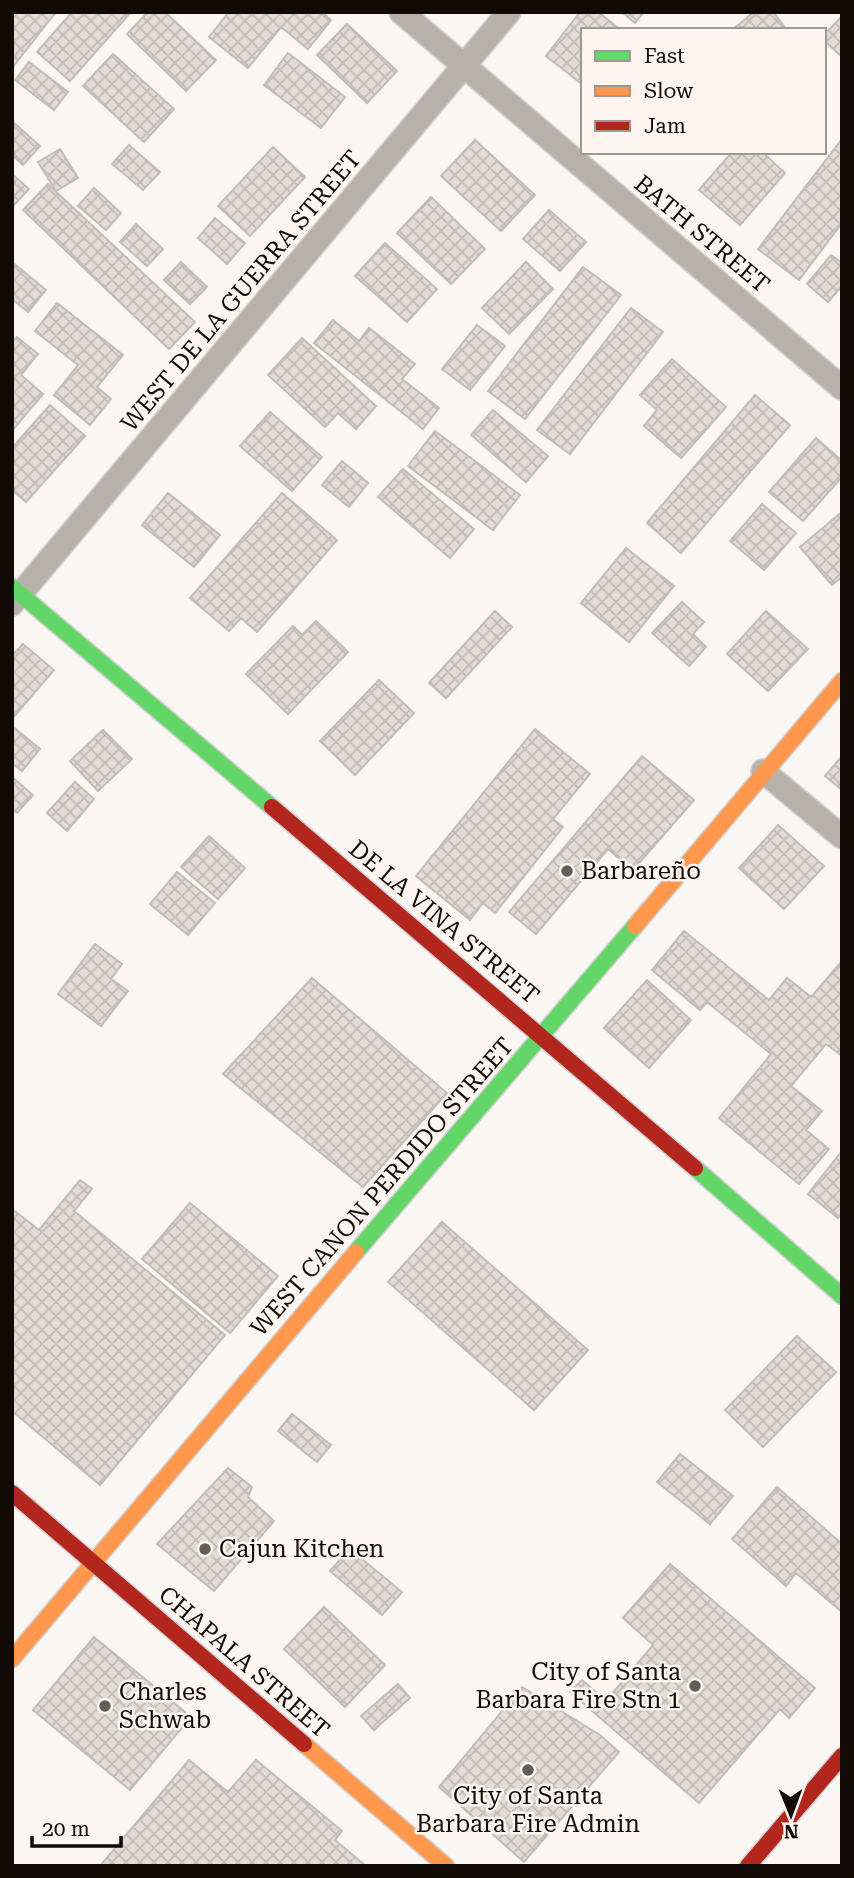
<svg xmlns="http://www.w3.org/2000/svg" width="854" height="1878" viewBox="0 0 854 1878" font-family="'Roboto Serif',serif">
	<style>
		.building { fill: url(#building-cross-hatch); stroke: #c2bcb9; stroke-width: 2 }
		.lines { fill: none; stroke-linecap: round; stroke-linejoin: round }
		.street-casing { stroke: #d4d0cf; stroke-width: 26 }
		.fast-casing { stroke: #d4d0cf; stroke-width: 19 }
		.slow-casing { stroke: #d4d0cf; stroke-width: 19 }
		.jam-casing { stroke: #d4d0cf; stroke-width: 19 }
		.street { stroke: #b7b2a9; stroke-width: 23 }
		.fast { stroke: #63d668; stroke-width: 16 }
		.slow { stroke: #ff974d; stroke-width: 16 }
		.jam { stroke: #b3261e; stroke-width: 16 }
		.poi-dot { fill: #635d59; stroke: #fef5f0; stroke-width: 2.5 }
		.labels { text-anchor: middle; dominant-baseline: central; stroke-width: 5; stroke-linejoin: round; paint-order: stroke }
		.street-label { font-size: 24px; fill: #110a06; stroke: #fef5f0 }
		.poi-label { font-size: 24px; fill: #110a06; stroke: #fef5f0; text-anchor: start }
	</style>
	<defs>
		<pattern id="building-cross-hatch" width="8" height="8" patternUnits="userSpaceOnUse" patternTransform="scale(1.75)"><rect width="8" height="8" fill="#e3dbd6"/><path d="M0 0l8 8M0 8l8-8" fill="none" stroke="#c2bbb6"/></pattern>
	</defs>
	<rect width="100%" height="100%" fill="#faf6f4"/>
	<path class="building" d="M12,12H56L12,68Z
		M72,12H131L70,81L37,52Z
		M148,12H165L216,60L186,91L127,34Z
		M229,12H322L331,20L308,49L281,27L248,68L209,37Z
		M580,12H598L621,30H583V85L546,56Z
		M622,12H644L635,23Z
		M754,12H773L787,30H732Z
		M842,16V57L824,40V35Z
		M347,24L397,71L367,103L317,55Z
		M288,53L345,97L321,128L264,85Z
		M113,54L174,109L144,142L83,86Z
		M29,62L68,92L54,110L15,80Z
		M12,121L40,146L23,165L12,155Z
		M842,139V223L799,280L758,249Z
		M475,140L535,195L501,231L441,176Z
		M129,145L160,172L143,190L112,164Z
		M273,147L305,177L250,236L218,206Z
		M60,149L78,178L56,191L38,162Z
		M732,152H762L785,173L740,225L699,190Z
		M12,174L29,189L12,207Z
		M48,184L195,322L169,349L23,210Z
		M94,188L121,213L106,230L78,206Z
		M431,197L485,249L451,284L397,233Z
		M549,210L586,242L560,271L523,239Z
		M215,218L245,243L227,264L198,238Z
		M136,224L163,249L147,266L120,242Z
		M385,243L437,289L407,322L355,276Z
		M831,255L842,263V286L828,302L807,284Z
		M12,262L46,290L28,312L12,299Z
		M181,262L207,287L190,304L164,280Z
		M526,262L553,289L509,334L482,308Z
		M583,267L621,295L525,419L488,391Z
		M57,303L123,355L97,387L111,399L90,425L54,395L78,365L35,331Z
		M631,308L663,332L570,454L537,430Z
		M333,320L359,341L369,328L415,364L402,379L439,408L423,429L314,343Z
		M477,325L505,346L470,390L442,369Z
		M17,337L38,354L21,375L43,394L12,431V342Z
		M302,338L376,406L356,429L338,413L325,427L268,375Z
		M672,359L726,407L681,458L644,426L657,410L640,395Z
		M755,395L790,425L681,553L647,523Z
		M50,405L85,436L26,502L12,490V448Z
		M493,410L548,456L526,482L471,435Z
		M270,412L322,457L292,491L240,446Z
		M435,431L520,495L493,530L408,466Z
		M816,438L842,461V477L803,521L769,492Z
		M342,461L368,483L349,507L322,485Z
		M403,469L474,529L450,558L378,497Z
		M168,493L220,535L194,567L142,525Z
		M282,493L337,540L257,632L241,618L229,631L190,598Z
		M762,504L796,533L764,570L730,541Z
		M842,512V577L832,585L800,547Z
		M626,548L674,586L629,642L581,603Z
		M682,602L704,622L693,634L706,647L689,666L652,633Z
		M495,611L512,627L446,698L429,683Z
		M766,611L808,649L768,691L727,654Z
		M316,621L348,652L288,714L246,674L293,626L302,635Z
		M23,644L54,670L12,719V656Z
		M379,680L414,713L355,775L320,741Z
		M12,726L40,749L22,771L12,763Z
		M535,729L590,774L553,819L563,827L495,913L483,903L470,920L416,876Z
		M103,730L132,759L98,791L70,761Z
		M642,756L694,800L633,870L608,849L536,934L509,912Z
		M842,756V790L825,776Z
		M12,777L33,795L17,813L12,809Z
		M75,782L94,799L67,831L47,813Z
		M778,825L824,866L784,909L739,868Z
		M209,836L245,868L218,899L181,867Z
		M177,872L215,903L188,935L150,904Z
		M684,931L769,1000L787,978L811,997L842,961V1056L826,1044L791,1086L822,1111L806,1130L829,1149L799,1184L719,1118L771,1054L707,1002L700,1010L652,970Z
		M95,944L122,964L111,979L128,991L101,1026L58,994Z
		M312,978L447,1093L363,1187L223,1074Z
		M647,980L691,1020L649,1068L604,1028Z
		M842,1151V1214L838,1218L808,1194Z
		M80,1180L92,1189L74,1211L225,1335L100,1485L12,1411V1209L39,1230Z
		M190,1203L278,1276L230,1333L142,1259Z
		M442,1222L588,1350L534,1410L388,1282Z
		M797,1336L836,1372L763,1447L725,1410Z
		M292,1414L331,1445L317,1462L278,1431Z
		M680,1454L733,1496L710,1524L657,1482Z
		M228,1468L252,1487L248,1497L274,1521L214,1591L157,1544Z
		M777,1487L842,1544V1612L796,1573L786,1586L732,1539Z
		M350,1549L402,1592L382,1615L330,1571Z
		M670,1564L815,1688L789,1718L780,1709L699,1803L570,1692L582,1680L606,1701L653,1645L623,1618Z
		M324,1607L385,1665L345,1707L284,1649Z
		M94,1637L191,1717L130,1790L33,1710Z
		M398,1684L410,1698L374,1730L361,1716Z
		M522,1687L600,1735L619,1752L524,1862L439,1787Z
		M189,1760L228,1792L256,1760L342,1831L335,1840L366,1866H100Z"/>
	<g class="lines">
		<defs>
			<path id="street" d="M401,12L842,388
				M12,604L509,12
				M763,771L842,837"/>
			<path id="fast" d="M12,587L272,807
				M695,1168L842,1296
				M356,1252L635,926"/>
			<path id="slow" d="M635,926L842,681
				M12,1659L356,1252
				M304,1744L446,1866"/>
			<path id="jam" d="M272,807L695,1168
				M12,1493L304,1744
				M748,1866L842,1756"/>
		</defs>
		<use href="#street" class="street-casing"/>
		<use href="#fast" class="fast-casing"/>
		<use href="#slow" class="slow-casing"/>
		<use href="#jam" class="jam-casing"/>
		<use href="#street" class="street"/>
		<use href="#fast" class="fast"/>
		<use href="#slow" class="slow"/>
		<use href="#jam" class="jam"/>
	</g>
	<g class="poi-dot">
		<circle cx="567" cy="871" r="7"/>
		<circle cx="205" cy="1549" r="7"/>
		<circle cx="695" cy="1686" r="7"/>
		<circle cx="105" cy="1706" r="7"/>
		<circle cx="528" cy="1770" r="7"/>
	</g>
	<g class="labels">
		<g class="street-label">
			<text transform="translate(702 234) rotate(40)">BATH STREET</text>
			<text transform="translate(241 291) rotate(-50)">WEST DE LA GUERRA STREET</text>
			<text transform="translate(444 922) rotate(40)">DE LA VINA STREET</text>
			<text transform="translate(382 1187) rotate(-49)">WEST CANON PERDIDO STREET</text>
			<text transform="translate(244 1662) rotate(41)">CHAPALA STREET</text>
		</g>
		<g class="poi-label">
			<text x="581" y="871">Barbareño</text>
			<text x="219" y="1549">Cajun Kitchen</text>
			<text x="681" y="1672" text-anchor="end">City of Santa<tspan x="681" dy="28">Barbara Fire Stn 1</tspan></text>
			<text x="119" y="1692">Charles<tspan x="119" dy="28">Schwab</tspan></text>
			<text x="528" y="1796" text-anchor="middle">City of Santa<tspan x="528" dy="28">Barbara Fire Admin</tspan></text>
		</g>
	</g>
	<rect width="854" height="1878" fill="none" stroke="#110a06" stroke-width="28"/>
	<rect x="581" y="28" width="245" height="126" fill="#fef5f0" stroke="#9f9792" stroke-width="2"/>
	<rect x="595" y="51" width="35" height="10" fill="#63d668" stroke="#9f9792" stroke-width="2"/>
	<text x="644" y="63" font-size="21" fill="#110a06">Fast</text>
	<rect x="595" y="86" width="35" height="10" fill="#ff974d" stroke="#9f9792" stroke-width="2"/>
	<text x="644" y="98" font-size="21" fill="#110a06">Slow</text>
	<rect x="595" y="121" width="35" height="10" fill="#b3261e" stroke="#9f9792" stroke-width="2"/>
	<text x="644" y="133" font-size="21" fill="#110a06">Jam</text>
	<g transform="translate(791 1815) rotate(179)" stroke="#fef5f0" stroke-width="5" paint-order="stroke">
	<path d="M0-5L12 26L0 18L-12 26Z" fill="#110a06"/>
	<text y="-10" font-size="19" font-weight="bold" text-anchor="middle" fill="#110a06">N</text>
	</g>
	<path d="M32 1836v10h89v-10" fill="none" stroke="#110a06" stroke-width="3.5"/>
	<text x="42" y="1836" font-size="21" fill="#110a06" stroke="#fef5f0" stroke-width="5" paint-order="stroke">20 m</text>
</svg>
